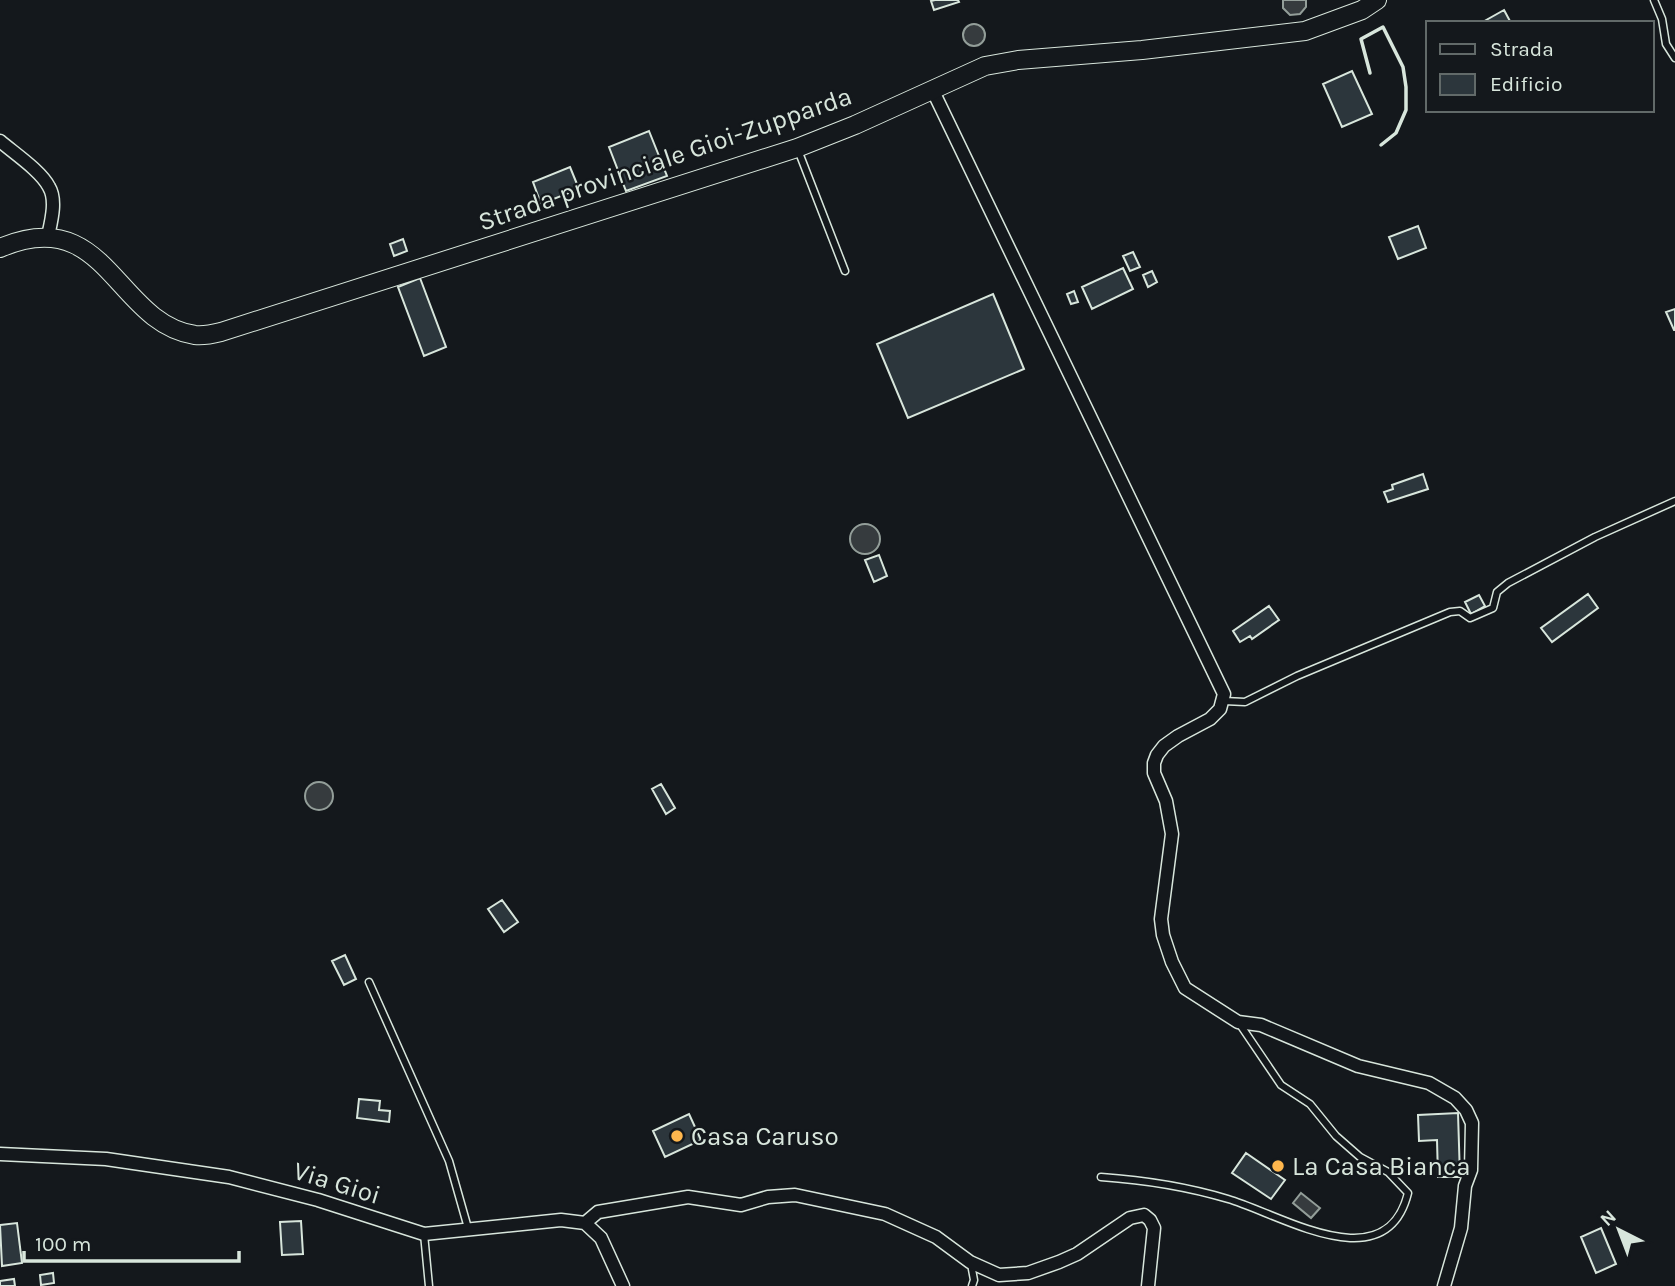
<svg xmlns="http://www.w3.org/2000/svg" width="1675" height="1286" viewBox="0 0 1675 1286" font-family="Karla,sans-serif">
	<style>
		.water { fill: #363b3e; stroke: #939e99; stroke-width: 2 }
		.building { fill: #2c363c; stroke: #d8e6dc; stroke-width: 2 }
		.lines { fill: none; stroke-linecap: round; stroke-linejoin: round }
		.lane-casing { stroke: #d8e6dc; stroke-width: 9 }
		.street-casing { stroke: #d8e6dc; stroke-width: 15 }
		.secondary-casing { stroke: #d8e6dc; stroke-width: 20 }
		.lane { stroke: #14181c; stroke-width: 6 }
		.street { stroke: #14181c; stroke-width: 12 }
		.secondary { stroke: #14181c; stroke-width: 18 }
		.wall { stroke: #d8e6dc; stroke-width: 3.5 }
		.poi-dot { fill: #ffb74d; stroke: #14181c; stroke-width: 2.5 }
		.labels { text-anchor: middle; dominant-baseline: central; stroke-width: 5; stroke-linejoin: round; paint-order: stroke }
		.street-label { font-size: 26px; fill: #d8e6dc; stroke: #14181c }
		.poi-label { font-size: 26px; fill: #d8e6dc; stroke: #14181c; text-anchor: start }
	</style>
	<rect width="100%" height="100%" fill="#14181c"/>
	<path class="water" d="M1283,0H1306V7L1300,14L1290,15L1283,8Z
		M963 35a11 11 0 1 1 22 0a11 11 0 1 1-22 0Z
		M850 539a15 15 0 1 1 30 0a15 15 0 1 1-30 0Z
		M305 796a14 14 0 1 1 28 0a14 14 0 1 1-28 0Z
		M1301,1193L1320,1208L1311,1218L1293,1203Z"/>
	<path class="building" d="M935,0H958L959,2L934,10L931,1Z
		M1504,10L1511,23H1481Z
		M1352,71L1372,114L1342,127L1323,84Z
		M649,131L667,176L626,191L609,147Z
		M570,167L579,189L541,204L533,182Z
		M1418,226L1426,248L1398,259L1389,237Z
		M403,239L407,251L394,256L390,244Z
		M1133,252L1140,267L1130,271L1123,256Z
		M1123,268L1133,289L1092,309L1082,287Z
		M1152,271L1157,282L1148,287L1143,275Z
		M420,278L446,347L424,356L398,287Z
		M1074,291L1078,302L1071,304L1067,294Z
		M993,294L1024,369L908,418L877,344Z
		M1675,309V330H1674L1666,312Z
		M1423,474L1428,489L1388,502L1384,492L1393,489L1392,485Z
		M879,555L887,576L874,582L865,560Z
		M1588,594L1598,608L1552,642L1541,628Z
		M1479,595L1485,606L1471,614L1465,602Z
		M1269,606L1279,620L1252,639L1250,636L1240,642L1233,631Z
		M661,784L675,808L666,814L652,789Z
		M502,900L518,922L504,932L488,909Z
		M345,955L356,979L344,985L332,961Z
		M359,1099L380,1101L379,1110L390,1111L389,1122L357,1118Z
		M1458,1113L1460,1177H1438L1437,1140L1419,1141L1418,1115Z
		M689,1114L701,1140L665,1157L653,1131Z
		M1246,1153L1285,1180L1271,1199L1232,1173Z
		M301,1221L303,1254L282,1255L280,1222Z
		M17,1223L22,1263L2,1266L0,1225Z
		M1601,1228L1616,1264L1596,1273L1581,1237Z
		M53,1273L54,1283L41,1285L40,1275Z
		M14,1279L15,1286H0V1281Z"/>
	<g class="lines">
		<defs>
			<path id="lane" d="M1654,0L1662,19L1666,44L1675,58
				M798,150L845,271
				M1224,701L1245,702L1297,676L1450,612L1460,611L1470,618L1493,608L1497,592L1508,583L1595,537L1675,501
				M369,982L449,1161L468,1228
				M1101,1177C1144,1180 1188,1187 1228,1199C1280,1214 1386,1282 1408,1193L1388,1172L1360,1157L1336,1136L1310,1104L1281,1085L1239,1023
				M424,1234L429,1286
				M971,1264L974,1280L972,1286"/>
			<path id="street" d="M932,89L1224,694L1220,709L1210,719L1178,736L1164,746L1157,755L1154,763V773L1166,801L1172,834L1161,919L1163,935L1172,962L1185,988L1238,1022L1261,1025L1358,1066L1429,1083L1455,1098L1466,1110L1472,1123L1471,1170L1465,1186L1461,1228L1444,1286
				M0,141C14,153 41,171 49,187C57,200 51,222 48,236
				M0,1154L106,1159L229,1177L318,1200L424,1234L561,1220L585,1223L601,1238L623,1286
				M585,1223L598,1212L688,1197L741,1205L768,1197L795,1195L885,1214L936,1237L970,1262L999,1275L1028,1273L1059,1262L1077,1254L1130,1218L1144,1215L1150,1220L1154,1228L1148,1286"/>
			<path id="secondary" d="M0,248C107,202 115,323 195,335C203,336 213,334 221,332L797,148L855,125L985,66L1018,60L1142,50L1305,31L1362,10L1377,0"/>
		</defs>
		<use href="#lane" class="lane-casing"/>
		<use href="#street" class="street-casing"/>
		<use href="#secondary" class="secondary-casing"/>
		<use href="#lane" class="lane"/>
		<use href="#street" class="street"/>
		<use href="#secondary" class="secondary"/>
		<path class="wall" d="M1370,73L1361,39L1383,27L1403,67L1406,87V110L1396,133L1381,145"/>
	</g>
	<g class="poi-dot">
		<circle cx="677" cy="1136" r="7"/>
		<circle cx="1278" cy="1166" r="7"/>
	</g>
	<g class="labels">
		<g class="street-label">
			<text transform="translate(665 159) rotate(-19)">Strada provinciale Gioi-Zupparda</text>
			<text transform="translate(337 1183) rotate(17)">Via Gioi</text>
		</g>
		<g class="poi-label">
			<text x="691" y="1136">Casa Caruso</text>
			<text x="1292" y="1166">La Casa Bianca</text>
		</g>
	</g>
	<rect x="1426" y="21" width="228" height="91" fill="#14181c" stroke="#626a69" stroke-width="2"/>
	<rect x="1440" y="44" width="35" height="10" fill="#14181c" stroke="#626a69" stroke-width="2"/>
	<text x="1490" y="56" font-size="21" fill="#d8e6dc">Strada</text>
	<rect x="1440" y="74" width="35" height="21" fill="#2c363c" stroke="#626a69" stroke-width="2"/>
	<text x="1490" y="91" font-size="21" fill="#d8e6dc">Edificio</text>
	<g transform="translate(1619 1230) rotate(318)" stroke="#14181c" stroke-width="5" paint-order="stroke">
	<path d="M0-5L12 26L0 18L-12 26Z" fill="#d8e6dc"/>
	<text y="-10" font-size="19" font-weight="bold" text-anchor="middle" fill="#d8e6dc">N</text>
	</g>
	<path d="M24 1251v10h215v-10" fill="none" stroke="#d8e6dc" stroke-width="3.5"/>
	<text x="35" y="1251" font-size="21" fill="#d8e6dc" stroke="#14181c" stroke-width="5" paint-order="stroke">100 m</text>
</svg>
